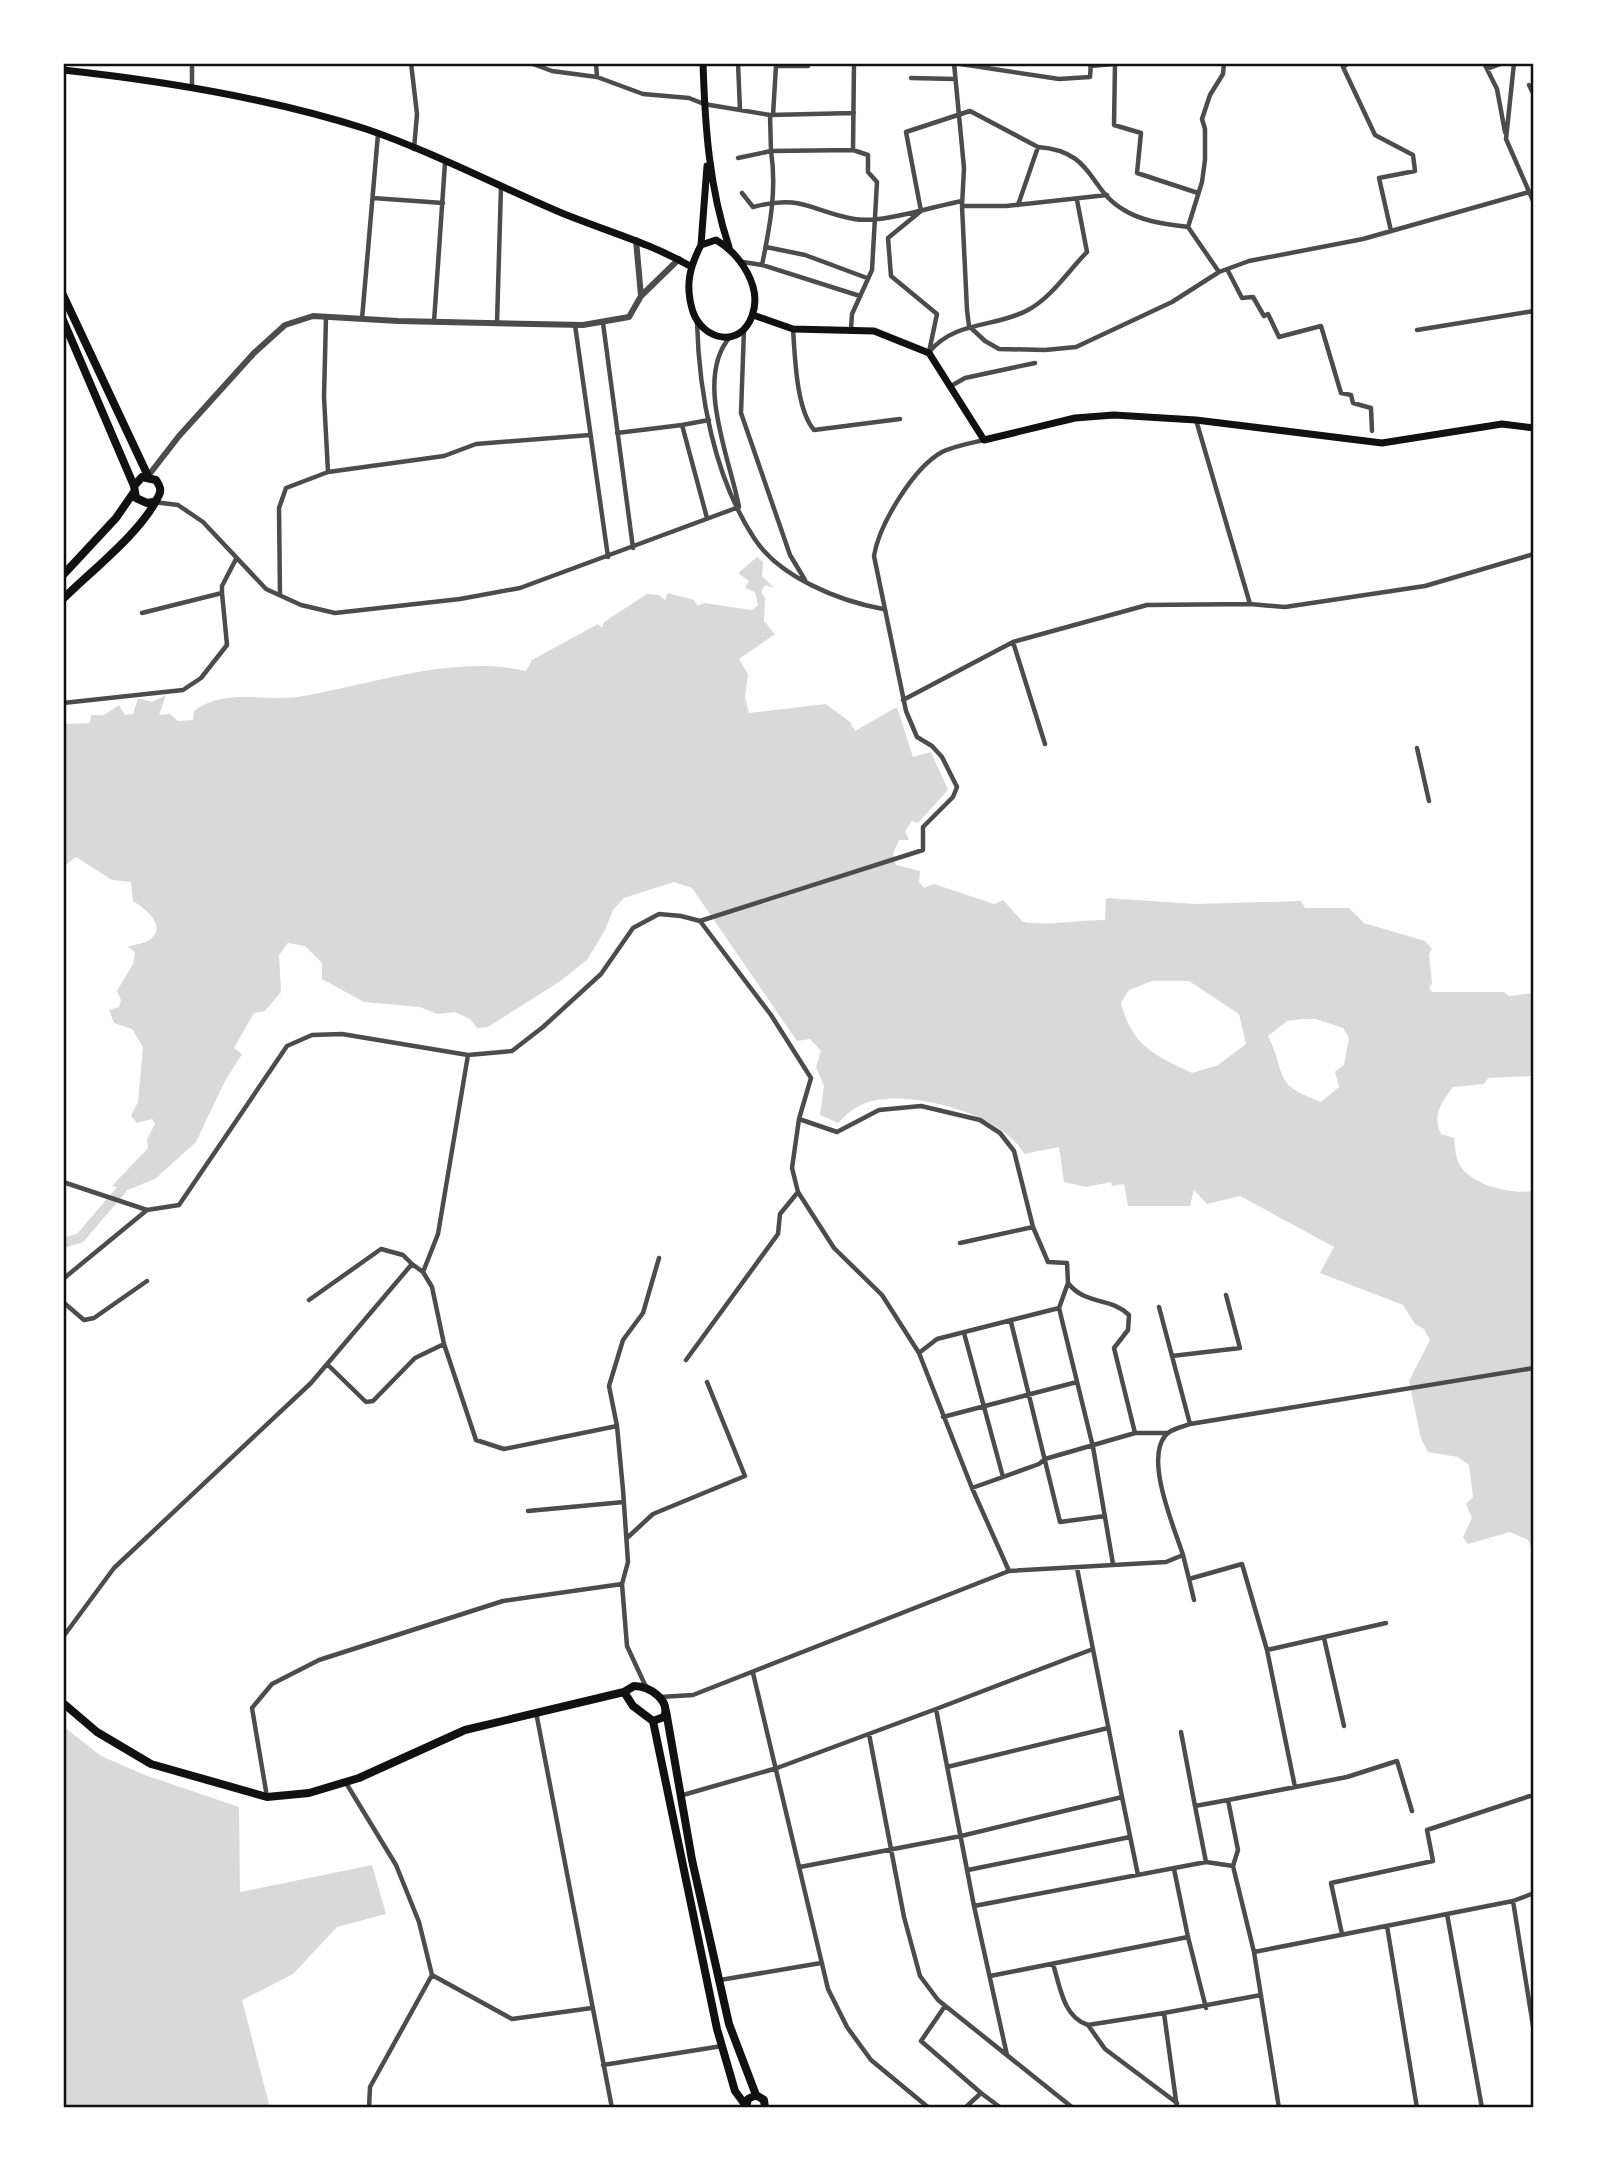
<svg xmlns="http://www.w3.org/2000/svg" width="1597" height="2171" viewBox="0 0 1597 2171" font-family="Arial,sans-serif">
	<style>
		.water { fill: #d9d9d9; fill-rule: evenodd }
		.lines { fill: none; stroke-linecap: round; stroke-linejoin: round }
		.canal { stroke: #d9d9d9; stroke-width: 10 }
		.minor { stroke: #4c4c4c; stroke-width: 4.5 }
		.tertiary { stroke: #4c4c4c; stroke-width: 6 }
		.secondary { stroke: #111; stroke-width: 7 }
		.trunk { stroke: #111; stroke-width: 8 }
		.neatline { fill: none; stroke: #111; stroke-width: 2.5 }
	</style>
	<rect width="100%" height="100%" fill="#fff"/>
	<path class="water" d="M757,557L763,562L762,576L774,588L765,585L761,592L765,598L764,621L775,634L739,659L748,674L745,697L749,713L826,704L850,722L855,731L897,707L913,757L931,752L948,790L918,823L912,821L905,831L909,840H899L893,854L896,865L920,871L919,882L924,888L934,884L994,904L1003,900L1023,922C1050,926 1077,920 1105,920L1106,898L1196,904L1301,901L1305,908H1349L1364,923L1425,941L1432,949L1429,954L1432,983L1429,988L1432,992H1504L1509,996L1534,993V1076L1488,1078L1484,1084L1453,1087C1441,1103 1432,1115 1441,1134L1454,1138C1455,1145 1455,1154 1458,1161C1467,1185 1512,1195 1534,1191V1554L1528,1540L1510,1532L1468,1544L1463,1537L1472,1518L1466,1504L1473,1497L1469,1465L1458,1457L1428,1452L1421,1439L1409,1381L1430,1340L1424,1329L1415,1324L1403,1305L1320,1273L1334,1247L1240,1196L1207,1204L1194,1190L1190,1206H1128L1124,1184L1112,1186L1111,1182L1086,1187L1064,1182L1059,1147L1024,1154C1005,1114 899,1084 859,1106C851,1110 844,1117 838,1123L820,1115L824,1086L816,1067L821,1051L810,1039L797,1041L692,888L674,882L624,898L613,910L605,930L587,960L559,982L488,1027L477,1028L470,1019L455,1012L437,1014L420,1007L364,1002L322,979V963L305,946L288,943L279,955L281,992L265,1011L254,1013L234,1048L242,1054L225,1081L196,1142L155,1179L128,1190L112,1186L148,1148L147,1139L155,1124L152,1119L137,1123L131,1116L138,1102L143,1047L132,1029L114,1023L109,1010L119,1007L121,1000L117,991L133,964L135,952L128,947C134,944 144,944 149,940C169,927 145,908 133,901L131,882L112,880L76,857L63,867V724L90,723L91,715H104L119,705L125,715L133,714L138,698L152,702L166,695L159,715L170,714L178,721L193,720L194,711C227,687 267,703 303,696C371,684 457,654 526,671L532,660L598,624L602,628L604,622L647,594L659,595L665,600L668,593L694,600L698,606L704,603L752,610L758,605L755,592L745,588L749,581L738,573ZM1152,981H1189L1239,1014L1246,1044L1218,1065L1192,1073C1154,1055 1132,1046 1121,1003L1129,990ZM1302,1019H1316L1343,1028L1349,1038L1344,1065L1335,1072L1339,1087L1321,1102C1271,1083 1288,1077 1268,1036L1287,1021Z
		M63,1726L101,1756L145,1775L239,1807L240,1892L372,1865L386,1914L337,1927L293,1974L242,2000L270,2108H63Z"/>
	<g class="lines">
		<path class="canal" d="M63,1243L80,1238L122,1189"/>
		<path class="minor" d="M411,63L417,114L414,149
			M530,63L552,71L597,77L643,94L689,98L704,104L770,115L771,151L853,150L868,155V172L877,182L872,270L852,314L851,329
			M596,63L597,77
			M738,63L740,110
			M954,63L964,168L962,206L967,310L969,326L985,341L999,349L1045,350L1076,347L1172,302L1219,272L1249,261L1363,239L1529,192
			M954,63L1059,79L1090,77L1091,63
			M1349,63L1343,67L1375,135L1413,155L1415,171L1379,178L1391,231
			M1484,63L1497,89L1505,132
			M1514,63L1506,139L1534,203
			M1090,66L1115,64L1114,125L1141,133L1137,173L1198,193
			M1487,69L1503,63
			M911,78L954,79
			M1529,85L1534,95
			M192,88V63
			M770,115L854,113
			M773,115L776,66H808V63
			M853,150L854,63
			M738,158L771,151C777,190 770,226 762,265L743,262
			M742,193L753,207C803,194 810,211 854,219C881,224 934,206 962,201
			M373,198L443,203
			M1018,205L1038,147C1095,151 1088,190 1124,210C1143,222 1167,224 1188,227L1219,272
			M962,206H1006L1107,195
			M1188,227L1202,182L1205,160V129L1202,119L1210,95L1223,74L1224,63
			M766,247L805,255L867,278
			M762,265L860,296
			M1227,269L1242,298L1253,297L1264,316L1268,314L1279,337L1321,326L1341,393L1351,395L1353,403L1371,408L1372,431
			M326,317L324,397L328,472
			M362,319L378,134
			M434,322L445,163
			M697,322C699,394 714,477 754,538C779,577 839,601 883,609
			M497,323L501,187
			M603,323L633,548
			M575,325L608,557
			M744,329L741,413L790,555L805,580
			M793,329C795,356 796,409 814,430L900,419
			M1417,330L1534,311
			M929,352L937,314L891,276L888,238L921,211L906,132L970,111L1038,147
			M929,352C956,320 995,328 1028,310C1052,297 1068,271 1087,252L1077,200
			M951,386L965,378L1035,363
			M1196,420L1250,604
			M682,425L709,420
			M617,433L682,425L707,518
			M154,502L178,505L203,522L266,589L301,605L335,613L460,599L520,588L739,507C730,459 694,378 730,337
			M280,595L279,508L286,488L328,472L444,456L476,444L590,435
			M142,613L222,593V586L236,559
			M1013,642L1045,744
			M903,700L1013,642L1147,605L1250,604L1285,607L1425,586L1534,554
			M63,703L183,690L201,678L227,645L222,593
			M1417,748L1429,801
			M700,921L923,850V827L953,797L957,787L942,757L932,746L917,737L906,711L874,556C879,525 913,468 942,452C954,446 971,443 984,440
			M799,1119L837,1132L879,1110L921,1106L980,1120L1000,1133L1014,1151L1033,1227L1048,1262L1067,1263L1068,1283L1059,1308
			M63,1182L147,1210L179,1205L287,1046L312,1035L342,1034L468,1055L512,1051L543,1027L601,974L633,928L659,914L681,916L700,921L771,1015L811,1078L799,1119L792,1168L798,1192L834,1248L882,1295L919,1353L972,1488L1009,1571
			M960,1243L1033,1227
			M412,1264L423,1272L438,1234L468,1055
			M423,1272L432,1287L444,1344L476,1440L504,1449L617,1426
			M63,1279L147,1210
			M1068,1283C1086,1306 1109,1296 1129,1315L1128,1330L1114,1348L1135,1433
			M63,1302L84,1320L94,1318L147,1281
			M1159,1307L1190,1424
			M1011,1322L1060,1522L1105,1516
			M964,1333L1003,1477
			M919,1353L937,1339L1059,1308L1093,1447L1113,1564
			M1172,1356L1240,1348L1226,1295
			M686,1360L778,1234L780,1214L798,1192
			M328,1365L366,1402L373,1401L415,1358L444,1344
			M943,1417L1077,1382
			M972,1488L1039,1464L1045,1459L1135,1433H1167
			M528,1511L624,1502
			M627,1538L653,1514L745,1476L707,1382
			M1183,1555L1189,1579L1242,1564L1267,1650L1295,1787
			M1189,1579L1194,1600
			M63,1637L114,1568L311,1383L412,1264L403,1255L381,1249L309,1300
			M1324,1638L1344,1726
			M1267,1650L1386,1623
			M753,1673L828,1989L847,2027L871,2060L929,2108
			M646,1687L627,1646L622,1584L628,1562L623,1490L617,1426L609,1386L623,1340L643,1313L659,1258
			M660,1697L693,1695L1009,1571L1166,1562L1183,1555C1174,1527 1145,1460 1165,1436C1170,1429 1182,1427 1190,1424L1534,1368
			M936,1709L1093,1649
			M536,1712L612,2108
			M1181,1732L1195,1806L1228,1800
			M869,1734L904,1917L920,1976L938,2000L1073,2108
			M947,1767L1108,1728
			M346,1783L396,1865L419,1922L432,1975L370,2087L369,2108
			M683,1795L777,1768L936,1709L974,1906L1206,1862L1233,1866L1254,1952L1279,2108
			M267,1797L252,1708L272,1684L319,1660L503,1601L622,1584
			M1122,1797L1138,1875
			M1195,1806L1206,1862
			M1233,1866L1238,1850L1228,1800L1347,1777L1397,1761L1412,1811
			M800,1867L961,1836L1122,1797L1077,1568
			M1174,1869L1188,1937
			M968,1870L1130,1837
			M1513,1901L1534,1893
			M974,1906L1007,2055
			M1447,1914L1482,2108
			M1387,1926L1417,2108
			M1342,1934L1331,1883L1433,1861L1427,1830L1530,1796
			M1254,1952L1513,1901L1534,2032
			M1053,1964C1060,1986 1063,2017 1088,2025
			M432,1975L512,2019L592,2008
			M990,1976L1188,1937L1206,2008
			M720,1980L821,1963
			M945,2006L921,2041L981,2093
			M1164,2013L1088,2025L1105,2049L1177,2103
			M603,2065L722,2046
			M965,2108L981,2093L1001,2108
			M1177,2108L1164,2013L1261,1995"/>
		<path class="tertiary" d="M641,296L679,259
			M148,476L179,436L254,353L285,325L313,316L398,321L583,325L629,317L641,296L636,240"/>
		<path class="secondary" d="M703,63C705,126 709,187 729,247
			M63,70C165,81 269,98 366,129C428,150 496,185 557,211C602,230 648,242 690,266
			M716,240C740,254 763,287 752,316C740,349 703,340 693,312C685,287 689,268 701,245Z
			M701,245L707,166
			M753,315L793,329L874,331L929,353L984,440L1075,418L1114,415L1196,420L1382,443L1502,424L1534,428"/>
		<path class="trunk" d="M63,295L148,476
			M63,320L134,486
			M63,575L116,518L134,492
			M63,599C92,570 143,531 159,495C162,489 159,485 156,480L142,477L134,486L136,498L147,503L153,502
			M624,1692L633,1706L653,1721L717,2029L735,2091L746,2106
			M63,1703L97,1732L151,1764L267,1797L309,1793L359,1778L465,1730L624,1692L634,1686C649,1686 671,1700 664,1717L653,1721
			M666,1711L692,1860L729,2024L756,2095
			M746,2107L748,2099L756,2095L764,2100L765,2108"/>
	</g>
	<rect width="1597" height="2171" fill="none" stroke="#ffffff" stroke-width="130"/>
	<rect x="65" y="65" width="1467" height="2041" class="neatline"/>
</svg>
